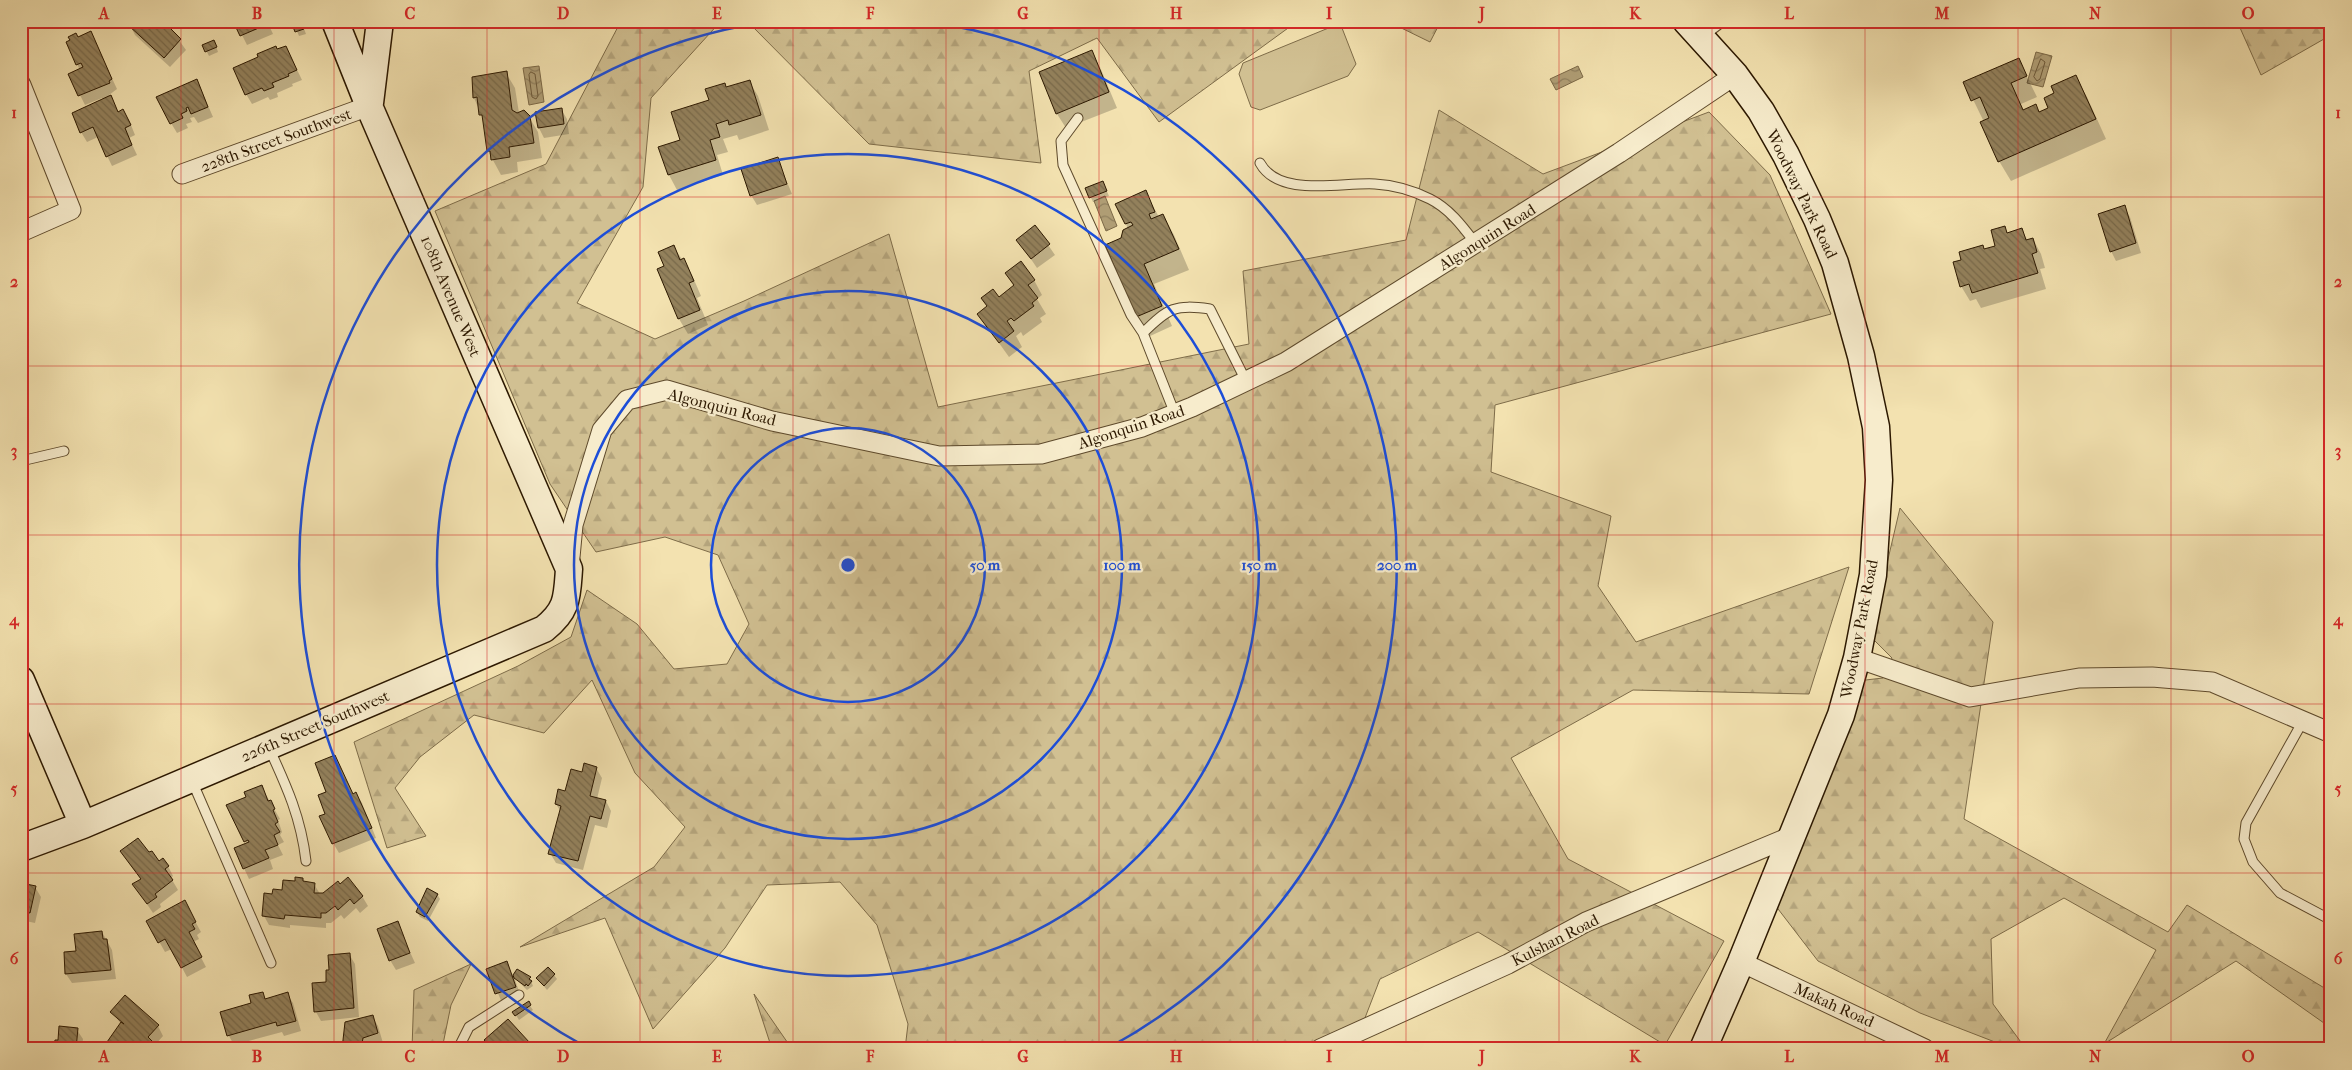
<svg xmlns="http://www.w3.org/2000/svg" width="2352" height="1070" viewBox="0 0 2352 1070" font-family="'IM FELL French Canon',serif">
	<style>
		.green { fill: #d1c092; stroke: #7e6c49 }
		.forest { fill: url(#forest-firs); stroke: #7e6c49 }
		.water { fill: url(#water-waves); stroke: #7b6846 }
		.shadow { fill: #0003 }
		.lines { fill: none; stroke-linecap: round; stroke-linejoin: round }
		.shore { stroke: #6e5a3a; stroke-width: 1 }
		.building { fill: url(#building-back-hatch); stroke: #2c1800 }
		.lane-casing { stroke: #5e4a2c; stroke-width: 11 }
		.street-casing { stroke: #5e4a2c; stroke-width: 21 }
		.secondary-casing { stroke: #2c1800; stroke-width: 29 }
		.lane { stroke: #f7eccc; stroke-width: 9 }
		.street { stroke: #f7eccc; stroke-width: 19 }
		.secondary { stroke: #f7eccc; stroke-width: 26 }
		.grid { fill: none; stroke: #d62828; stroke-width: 1; stroke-opacity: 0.55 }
		.ring { fill: none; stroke: #1d4ed8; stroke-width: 2.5 }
		.labels { text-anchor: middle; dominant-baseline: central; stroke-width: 4.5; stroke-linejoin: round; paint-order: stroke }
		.street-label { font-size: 16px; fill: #2c1800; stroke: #f7eccc }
		.centre { fill: #1d4ed8; stroke: #f7eccc; stroke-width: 2.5 }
		.ring-label { font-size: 15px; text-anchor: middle; font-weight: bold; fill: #1d4ed8; stroke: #f7eccc; stroke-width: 4.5; stroke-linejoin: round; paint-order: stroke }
		.neatline { fill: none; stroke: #d62828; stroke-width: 2 }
		.grid-label { font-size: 16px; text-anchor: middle; font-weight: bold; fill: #d62828 }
	</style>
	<defs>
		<pattern id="forest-firs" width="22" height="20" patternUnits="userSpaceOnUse" patternTransform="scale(1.25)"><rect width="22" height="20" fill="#d1c092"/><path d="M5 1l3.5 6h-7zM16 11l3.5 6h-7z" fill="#b4a47c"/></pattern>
		<pattern id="water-waves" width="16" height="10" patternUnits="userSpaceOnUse" patternTransform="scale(1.25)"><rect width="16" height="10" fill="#af9d74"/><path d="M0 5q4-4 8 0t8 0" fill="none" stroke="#8f7f5d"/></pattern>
		<pattern id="building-back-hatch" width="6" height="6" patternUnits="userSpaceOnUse" patternTransform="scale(1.25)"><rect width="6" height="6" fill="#93815c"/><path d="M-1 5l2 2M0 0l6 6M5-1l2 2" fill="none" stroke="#78694a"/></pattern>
	</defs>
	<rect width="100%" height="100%" fill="#f3e2b0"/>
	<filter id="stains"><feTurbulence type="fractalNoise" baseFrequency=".004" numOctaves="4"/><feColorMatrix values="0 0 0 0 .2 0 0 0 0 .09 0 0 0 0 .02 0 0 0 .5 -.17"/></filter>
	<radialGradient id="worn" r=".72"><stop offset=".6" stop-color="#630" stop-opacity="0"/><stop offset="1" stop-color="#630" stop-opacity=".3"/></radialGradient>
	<path class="green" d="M1331,27L1342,28L1356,64L1348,76L1260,110L1251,107L1239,74L1243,63Z"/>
	<path class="forest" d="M621,21H721L651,98L643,187L577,303L655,339L744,301L889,234L938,407L1249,344L1243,271L1406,240L1439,110L1543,174L1709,112L1770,175L1831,314L1495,405L1491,472L1611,516L1598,586L1636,642L1849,567L1809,694L1633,690L1511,758L1568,859L1724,941L1665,1045L1478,932L1380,979L1353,1049H905L908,1024L877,925L840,882L767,885L725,948L653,1029L605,918L520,947L654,867L685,827L635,773L592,680L544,733L474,715L420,757L395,788L426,836L387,848L354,742L518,666L571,637L587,590L637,624L674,669L727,664L749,624L718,555L665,537L596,552L550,484L435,211L546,164Z
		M747,21H1294L1295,23L1159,122L1097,38L1029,71L1041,163L869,144Z
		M1387,21H1441L1430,42Z
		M2237,21H2331V35L2261,75Z
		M1900,508L1993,622L1964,819L2168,932L2187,905L2331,992V1028L2236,961L2104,1044L2156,950L2064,898L1991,939L1993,1004L2026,1049H2013L1920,1013L1818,961L1775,905L1857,681L1883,678L1892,658L1870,636Z
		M471,964L451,1005L442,1049H412L414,990Z
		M754,994L792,1049H772Z"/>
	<path class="water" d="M2036,52L2052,56L2043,87L2027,83Z
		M539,66L544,102L529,105L523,68Z
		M1578,66L1583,77L1556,90L1550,79Z
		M1105,196L1117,226L1106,231L1094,201Z"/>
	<path class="shadow" d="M133,21H173L169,26L186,50L170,67L135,35L130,25Z
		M235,21H267L273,34L247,45Z
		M294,24L303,26L306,34L299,36Z
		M91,33L117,89L109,95L118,113L129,120L135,135L129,138L137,155L112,166L98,137L87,142L81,132L103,100L102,98L85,105L70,75L80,70L77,64L78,38Z
		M204,46H216L218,52L209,56Z
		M286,47L302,80L292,84L293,86L277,93L278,97L270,100L268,97L252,104L246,94L260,58Z
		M1091,52L1100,67L1117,108L1066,128L1057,114L1040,73Z
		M2018,59L2037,97L2021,104L2024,111L2036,106L2040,113L2050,108L2055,94L2076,77L2087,97L2106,139L2011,181L1999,161L1984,122L1965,83Z
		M506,73L515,88L519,113L529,117L538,132L542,158L517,162L518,172L501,175L488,151L484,121L474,98L473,89Z
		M197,80L213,117L198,123L194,117L190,118L192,122L186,124L188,128L177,133L171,123Z
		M749,81L758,96L769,130L739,140L737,135L723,139L728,152L717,155L723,175L677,190L669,175L660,148L681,141L711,101L726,88Z
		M561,109L567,119L569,134L544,138L539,128L536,113Z
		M777,158L792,194L757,205L751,195Z
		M1105,187L1109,196L1093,202L1087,189Z
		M1145,192L1159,217L1163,215L1174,235L1189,270L1154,284L1172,326L1148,337L1137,317L1122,239L1128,229L1117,204Z
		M2124,207L2130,217L2141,253L2116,261L2111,251Z
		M1035,226L1055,255L1037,268L1018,240Z
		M2004,227L2008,234L2022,230L2028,241L2033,239L2041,254L2045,268L2040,269L2046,289L1981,308L1976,299L1970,301L1961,286L1984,250L1997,246Z
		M674,247L692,275L701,296L697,298L708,325L688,334L679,319L659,270L665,267Z
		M1006,274L1034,280L1042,295L1037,299L1046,314L1040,318L1042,322L1023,336L1021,332L1016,336L1022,347L1009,357L979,315L1014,287Z
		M335,756L353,795L356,794L362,803L376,838L339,853L333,843L327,792Z
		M596,768L602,778L597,799L606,801L611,811L607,828L595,825L583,870L556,863L550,853L561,812L556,804L566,792Z
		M261,786L280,819L278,820L282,832L280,835L284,842L278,845L283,855L270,860L273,869L249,879L235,849L247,844L228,806L247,798Z
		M149,854L168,866L173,876L171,878L178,890L160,904L161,907L153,913L134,885L141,880L128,861Z
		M303,879L304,882L314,884L320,894L340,886L362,896L368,906L360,913L356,908L344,919L341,915L331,923H326V928L290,925V928L269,925L264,916L273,895L283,892L296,881Z
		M21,884L35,887L41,897L35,923L21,920Z
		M437,894L440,899L428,921L420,917L417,912Z
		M190,912L201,932L197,935L199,939L193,942L206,967L187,977L172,949L165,952L148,922Z
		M397,923L415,963L396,970L390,960Z
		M102,932L112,950L116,979L72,983L66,974L77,952Z
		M349,954L355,964L359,1017L321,1021L316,1012L328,983L330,971Z
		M506,963L513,976L531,981L533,986L527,990L514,977L521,997L502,1003L488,969Z
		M554,975L557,979L547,990L538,979Z
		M262,993L266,1000L287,994L293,1003L301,1031L284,1036L282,1032L234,1045L229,1036Z
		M528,1003L533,1010L519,1020L514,1012Z
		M112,1012L158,1026L163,1036L154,1046L155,1049H112L108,1043L121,1024Z
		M372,1016L378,1026L383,1043L368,1049H343Z
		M77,1030L83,1039L82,1049H21H55L56,1041L59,1042Z
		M486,1041L529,1044L531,1049H490Z"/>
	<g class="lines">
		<path class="shore" d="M2041,59L2045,62L2040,79L2037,81L2034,77Z
			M531,72L535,74L538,96L536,99L532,97L529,75Z"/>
	</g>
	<path class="building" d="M131,21H166L170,25L169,27L181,39L164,58L128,25Z
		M233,21H267L268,24L240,36Z
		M301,21L304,29L295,32L292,24Z
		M91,31L112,79L109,81L110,83L78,96L68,74L83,67L81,63L76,65L66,42L70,40L68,37L76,33L78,37Z
		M214,40L217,47L205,52L202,45Z
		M276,46L277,49L286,46L297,70L288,74L289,76L272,83L274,87L264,91L262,88L245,95L233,68L258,57L257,54Z
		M1092,50L1109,92L1056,114L1039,72Z
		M2019,58L2027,76L2011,83L2023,110L2036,104L2039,112L2048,108L2044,98L2054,93L2051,86L2076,75L2096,119L1998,162L1980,122L1989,118L1980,97L1971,101L1963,82Z
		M507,71L512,110L517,113L524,110L530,116L534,143L509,147L510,157L491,160L490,151H487L482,115H479L477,97L473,98L472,77Z
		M197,79L208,107L191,114L188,107L186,108L187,111L181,114L183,118L170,124L156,97Z
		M750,80L761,115L729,125L728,120L716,124L720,137L710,140L716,160L668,175L658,147L680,140L671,112L709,100L705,89L725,83L726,87Z
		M111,95L118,112L123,109L131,125L125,128L132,145L106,157L93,127L80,133L72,113Z
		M562,108L564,124L538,128L535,112Z
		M778,157L787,184L750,196L741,169Z
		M1103,181L1107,191L1089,198L1085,188Z
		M1146,190L1155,212L1149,214L1151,219L1163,214L1179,249L1144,264L1162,306L1136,317L1105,245L1121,238L1123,230L1133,225L1131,222L1125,224L1115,204Z
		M2125,205L2136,243L2110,252L2098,214Z
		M1035,225L1050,244L1031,259L1016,240Z
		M2005,226L2007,233L2022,228L2026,240L2033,238L2037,252L2032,254L2038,273L1972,293L1969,284L1960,287L1953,262L1961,260L1959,252L1983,245L1984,249L1995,246L1991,230Z
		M674,245L680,260L684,258L694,281L689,283L700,310L678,319L657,269L664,266L658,252Z
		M1021,261L1035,280L1028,285L1038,298L1032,303L1034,306L1014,321L1011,318L1007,321L1014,331L999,343L977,314L987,306L981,298L993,289L999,297L1014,285L1005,273Z
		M335,755L353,794L356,792L372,828L332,844L319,816L325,814L318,795L326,792L315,763Z
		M584,763L597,767L590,796L606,800L601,819L590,816L578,861L548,854L561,806L555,804L558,789L565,791L571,769L582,772Z
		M262,785L268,801L271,800L275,809L273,810L278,822L275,824L280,832L274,835L278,845L265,850L269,858L243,869L234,848L249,842L248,840L244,842L226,805L246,797L244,792Z
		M138,838L149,852L152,851L159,861L163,858L169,866L165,869L173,880L155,894L157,897L147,904L132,884L141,879L120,851Z
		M295,877L303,878V881L315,883L314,893H323L338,881L340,884L348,877L363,896L354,904L350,899L338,910L335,906L326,913H321V918L285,915L284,919L262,916L264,893L272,894L273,889L282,890L283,880L295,881Z
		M21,883L36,886L30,913L21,911Z
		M427,888L438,894L425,917L416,912Z
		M185,900L196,922L192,924L195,929L189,932L202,957L181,968L165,939L158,943L146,921Z
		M398,921L410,953L389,961L377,929Z
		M102,931L103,939H107L111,970L65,974L64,952L76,951L74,934Z
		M350,953L354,1008L314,1012L312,983L326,982V970H329L328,955Z
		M507,961L516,987L495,994L486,969Z
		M548,967L555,974L544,986L536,978Z
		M517,969L531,977L529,979L532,981L528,986L526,984L525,986L514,978L513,975Z
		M263,992L265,999L288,992L296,1021L277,1026L276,1022L227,1036L220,1012L251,1003L249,995Z
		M125,995L159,1025L148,1037L152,1041L145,1049H114L107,1042L121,1022L124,1024L110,1012Z
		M529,1001L531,1005L515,1016L512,1012Z
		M373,1015L378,1033L363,1038L361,1049H342L345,1022Z
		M508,1019L530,1043L524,1049H492L484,1040Z
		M59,1026L78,1028L76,1049H78H21V1043L57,1048L54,1046L55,1040H58Z"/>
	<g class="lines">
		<defs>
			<path id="lane" d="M1078,118L1061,141L1063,165L1131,315L1143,333L1175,414
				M1260,163C1279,198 1341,182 1375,184C1393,185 1414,191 1430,199C1450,209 1463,227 1476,244
				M1143,333C1168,308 1175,304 1210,309L1246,381
				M21,461L64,451
				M2303,721L2246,823L2244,839L2253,862L2280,893L2331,920
				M269,748C287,787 301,818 306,861
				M192,781L271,963
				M458,1049L469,1027L519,995"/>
			<path id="street" d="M1699,33L1715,21
				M21,85L71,210L21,232
				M182,174L369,106
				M569,568L573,525L602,430L627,400L667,390L772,421L939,456L1041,454L1142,427L1192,407L1286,362L1619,153L1735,75
				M1857,658L1970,697L2079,678L2152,677L2212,682L2331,733
				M1741,962L1925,1049
				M1320,1049L1508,964L1586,922L1792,836"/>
			<path id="secondary" d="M1686,21L1735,75L1761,111L1786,155L1817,219L1835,263L1861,356L1876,427L1879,480L1873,575L1857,658L1841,715L1741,962L1703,1049
				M370,103L380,21
				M21,680L83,825
				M21,848L83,825L544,629C568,610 567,597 569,569L369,106L335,21"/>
		</defs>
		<use href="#lane" class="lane-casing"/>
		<use href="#street" class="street-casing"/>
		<use href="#secondary" class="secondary-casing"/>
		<use href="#lane" class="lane"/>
		<use href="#street" class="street"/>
		<use href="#secondary" class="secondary"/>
	</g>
	<path class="grid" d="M181,21V1049M334,21V1049M487,21V1049M640,21V1049M793,21V1049M946,21V1049M1099,21V1049M1253,21V1049M1406,21V1049M1559,21V1049M1712,21V1049M1865,21V1049M2018,21V1049M2171,21V1049M21,197H2331M21,366H2331M21,535H2331M21,704H2331M21,873H2331"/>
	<g class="ring">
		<circle cx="848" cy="565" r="137"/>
		<circle cx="848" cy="565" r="274"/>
		<circle cx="848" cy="565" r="411"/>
		<path d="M586 1047A549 549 0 0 1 772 21M924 21A549 549 0 0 1 1110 1047"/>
	</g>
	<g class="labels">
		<g class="street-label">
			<text transform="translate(276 140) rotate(-20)">228th Street Southwest</text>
			<text transform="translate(1802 194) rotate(64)">Woodway Park Road</text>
			<text transform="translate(1487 237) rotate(-32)">Algonquin Road</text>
			<text transform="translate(451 296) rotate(67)">108th Avenue West</text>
			<text transform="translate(722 407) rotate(14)">Algonquin Road</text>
			<text transform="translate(1131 427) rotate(-18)">Algonquin Road</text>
			<text transform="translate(1859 629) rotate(-79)">Woodway Park Road</text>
			<text transform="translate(315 726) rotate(-23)">226th Street Southwest</text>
			<text transform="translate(1555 940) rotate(-27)">Kulshan Road</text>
			<text transform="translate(1834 1005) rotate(24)">Makah Road</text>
		</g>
	</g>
	<circle cx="848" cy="565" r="8" class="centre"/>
	<g class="ring-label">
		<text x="985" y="570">50 m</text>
		<text x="1122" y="570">100 m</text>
		<text x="1259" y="570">150 m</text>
		<text x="1397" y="570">200 m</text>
	</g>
	<rect width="2352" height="1070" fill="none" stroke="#f3e2b0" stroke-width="55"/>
	<rect x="28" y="28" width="2296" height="1014" class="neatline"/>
	<g class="grid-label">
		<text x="104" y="19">A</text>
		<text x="257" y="19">B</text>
		<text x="410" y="19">C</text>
		<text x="563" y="19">D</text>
		<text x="717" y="19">E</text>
		<text x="870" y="19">F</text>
		<text x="1023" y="19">G</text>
		<text x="1176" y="19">H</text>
		<text x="1329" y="19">I</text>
		<text x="1482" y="19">J</text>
		<text x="1635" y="19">K</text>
		<text x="1789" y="19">L</text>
		<text x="1942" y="19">M</text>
		<text x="2095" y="19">N</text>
		<text x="2248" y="19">O</text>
		<text x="14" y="118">1</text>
		<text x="2338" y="118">1</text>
		<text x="14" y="287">2</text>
		<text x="2338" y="287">2</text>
		<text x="14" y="456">3</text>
		<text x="2338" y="456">3</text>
		<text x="14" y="625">4</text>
		<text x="2338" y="625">4</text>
		<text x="14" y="794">5</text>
		<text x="2338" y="794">5</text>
		<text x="14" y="964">6</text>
		<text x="2338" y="964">6</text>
		<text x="104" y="1062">A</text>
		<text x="257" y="1062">B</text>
		<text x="410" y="1062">C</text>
		<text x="563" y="1062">D</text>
		<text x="717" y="1062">E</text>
		<text x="870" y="1062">F</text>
		<text x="1023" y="1062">G</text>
		<text x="1176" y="1062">H</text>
		<text x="1329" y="1062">I</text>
		<text x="1482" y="1062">J</text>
		<text x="1635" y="1062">K</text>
		<text x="1789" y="1062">L</text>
		<text x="1942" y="1062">M</text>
		<text x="2095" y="1062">N</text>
		<text x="2248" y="1062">O</text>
	</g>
	<rect width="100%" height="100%" filter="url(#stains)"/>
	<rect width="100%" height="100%" fill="url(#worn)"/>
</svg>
